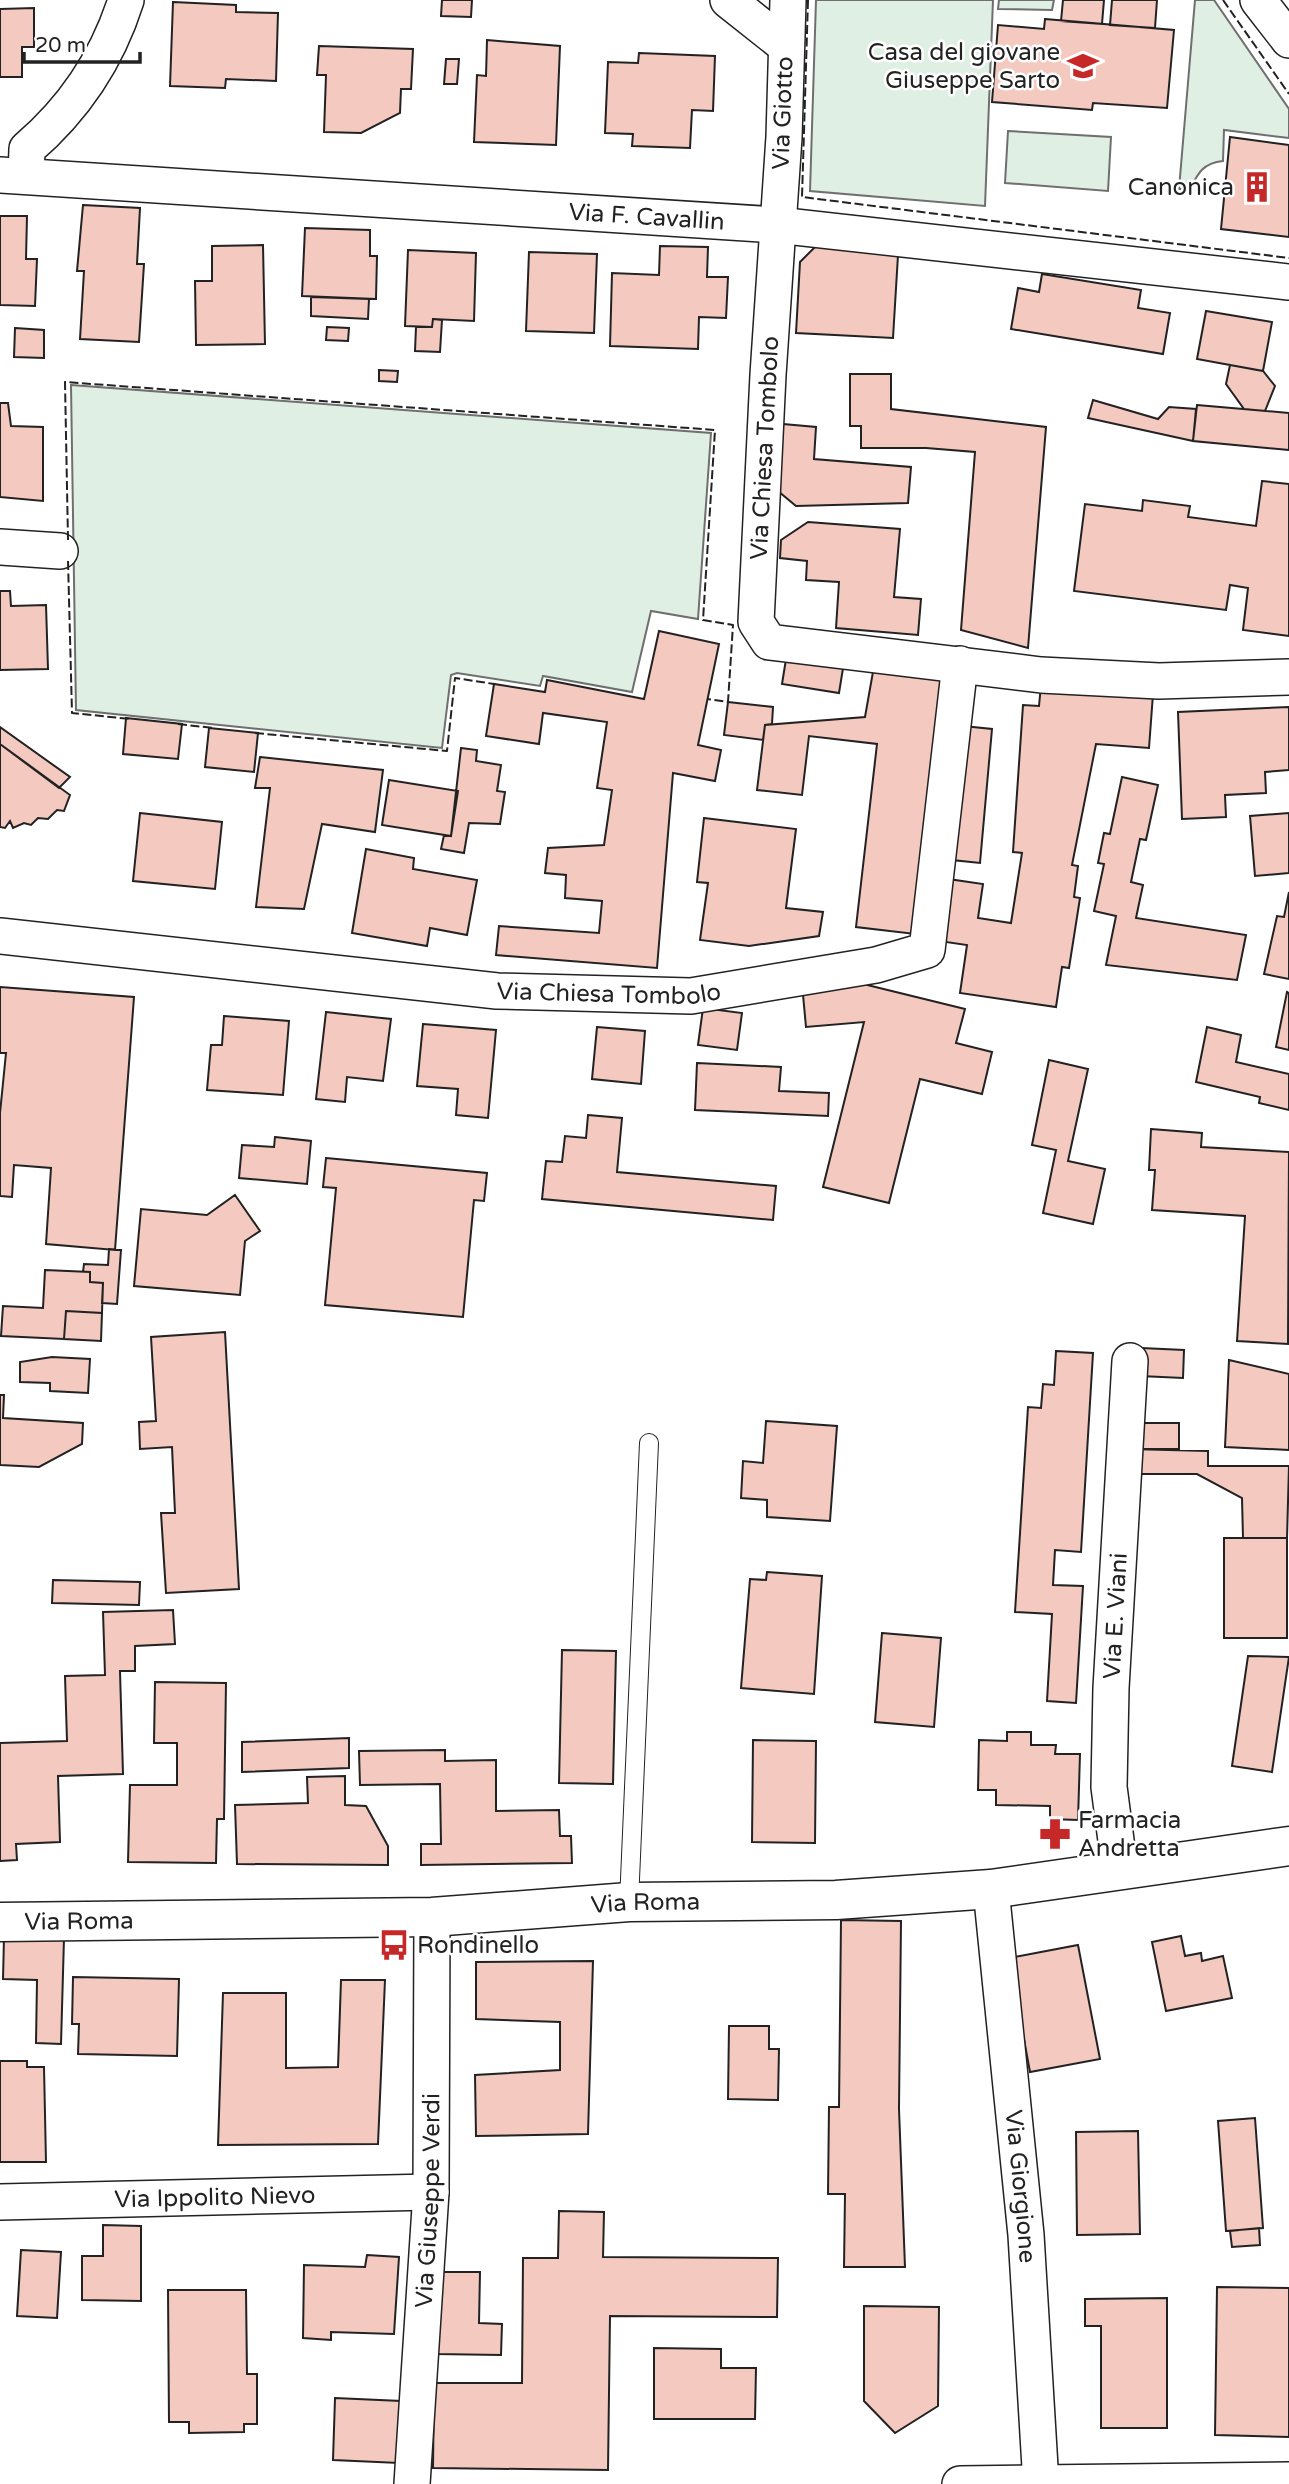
<svg xmlns="http://www.w3.org/2000/svg" width="1289" height="2484" viewBox="0 0 1289 2484" font-family="'Varela Round',sans-serif">
	<style>
		.green { fill: #e0efe3; stroke: #6f6f6f; stroke-width: 2 }
		.building { fill: #f3c9c0; stroke: #222; stroke-width: 2 }
		.lines { fill: none; stroke-linecap: round; stroke-linejoin: round }
		.service-casing { stroke: #222; stroke-width: 20 }
		.minor-casing { stroke: #222; stroke-width: 38 }
		.secondary-casing { stroke: #222; stroke-width: 41 }
		.service { stroke: #fff; stroke-width: 18 }
		.minor { stroke: #fff; stroke-width: 35 }
		.secondary { stroke: #fff; stroke-width: 38 }
		.fence { stroke: #222; stroke-width: 2; stroke-dasharray: 9 3.5; stroke-linecap: butt }
		.labels { text-anchor: middle; dominant-baseline: central; stroke-width: 5; stroke-linejoin: round; paint-order: stroke }
		.poi-label { font-size: 24px; fill: #222; stroke: #fff; text-anchor: end }
		.street-label { font-size: 24px; fill: #222; stroke: #fff }
	</style>
	<rect width="100%" height="100%" fill="#fff"/>
	<path class="green" d="M816,0H993L985,206L810,191Z
		M999,0H1054L1052,10L998,9Z
		M1195,0H1214L1289,109V138L1224,130L1223,161C1203,163 1198,173 1190,189H1179Z
		M1008,131L1111,137L1108,191L1005,183Z
		M71,385L711,433L698,619L651,611L632,692L543,676L540,686L457,673L451,675L442,748L76,710Z"/>
	<path class="building" d="M442,0H472L471,17L441,16Z
		M1063,0H1104L1102,24L1061,21Z
		M1112,0H1157L1155,28L1110,25Z
		M173,2L236,5V12L278,13L276,81L226,79L225,88L170,86Z
		M34,8V47H22V77H0V9Z
		M1045,19L1174,30L1167,108L1093,103L1092,110L992,102L998,25L1044,29Z
		M487,40L560,46L556,145L474,142L477,75L486,76Z
		M319,46L413,49L411,89H401L400,113L361,133L324,132L326,75H317Z
		M639,53L715,56L713,111L692,110L690,148L632,146L633,134L605,133L608,62L638,63Z
		M446,59H459L457,84H444Z
		M1230,137L1289,145V237L1221,229Z
		M83,205L140,208L137,264H144L139,342L80,339L84,271H77Z
		M0,216H27L26,259H37L35,306L0,305Z
		M305,228L370,230V256H377L376,299L302,296Z
		M818,244L898,255L893,338L796,333L800,262Z
		M263,245L265,344L196,345L195,281H212V246Z
		M660,246L708,247L707,277H728L726,318L699,317L698,349L610,346L612,273L659,275Z
		M408,250L476,253L474,321L433,319L432,327L405,326Z
		M529,252L597,254L594,333L526,331Z
		M1042,274L1141,290L1138,308L1170,313L1163,354L1011,329L1018,288L1039,292Z
		M311,297L369,299L368,319L311,316Z
		M1206,311L1272,322L1263,371L1197,359Z
		M433,319L442,320L440,352L415,351L416,327H432Z
		M327,327L349,328L348,341L326,340Z
		M15,328L44,330V358L14,357Z
		M1230,365L1263,371L1275,386L1265,411L1244,409L1226,384Z
		M379,370L398,371L397,382L379,381Z
		M850,374H891V409L1046,427L1028,648L961,630L975,452L926,448H861V426H850Z
		M1093,400L1158,419L1169,407L1196,409L1193,441L1088,418Z
		M0,403H8L11,426L43,427V501L0,497Z
		M1197,405L1289,413V450L1193,441Z
		M783,424L816,427L814,459L911,467L908,503L796,506L778,491Z
		M1262,481L1289,484V636L1243,630L1248,588L1230,585L1226,610L1074,591L1085,504L1142,511L1143,500L1190,506L1188,517L1256,526Z
		M808,522L900,529L894,597L921,599L918,635L836,628L839,582L806,580L807,561L780,558L781,540Z
		M0,591H10L11,606L46,605L48,669L0,670Z
		M659,631L719,644L698,745L721,750L715,781L673,773L657,968L496,955L499,926L599,933L602,901L565,898L566,875L545,873L548,848L604,845L612,790L597,788L607,722L543,713L539,744L486,736L494,684L545,692L547,680L644,699Z
		M787,653L844,662L839,693L782,684Z
		M874,666L946,674L915,934L856,927L877,744L809,736L802,795L757,790L765,725L865,717Z
		M1041,685L1153,694L1149,748L1096,744L1072,865L1078,866L1074,897L1080,898L1069,968L1062,967L1056,1007L960,993L967,945L939,941L948,879L983,884L978,918L1011,923L1022,853L1013,852L1023,705L1039,706Z
		M728,702L773,707L772,724L765,725L763,740L724,735Z
		M1289,707V770L1265,772L1266,793L1225,795L1226,817L1182,819L1178,712Z
		M126,718L182,724L178,759L123,754Z
		M963,726L992,729L980,863L952,860Z
		M0,727L70,777L59,788L0,744Z
		M209,728L258,733L254,772L205,767Z
		M0,744L70,795L64,811L57,810L48,819L38,818L31,825L24,823L13,828L10,821L5,828L0,827Z
		M461,748L477,750L476,761L501,765L497,791L505,792L500,824L469,823L464,853L441,849L444,835L451,836Z
		M260,757L383,770L375,832L322,824L304,909L256,907L270,788H255Z
		M1122,777L1158,785L1146,840L1140,839L1131,882L1143,885L1136,918L1246,935L1237,980L1106,965L1116,916L1094,911L1104,864L1098,863L1104,833L1110,834Z
		M389,780L458,791L451,836L382,825Z
		M140,813L222,822L215,889L133,881Z
		M1289,813V873L1255,876L1250,816Z
		M704,818L796,829L786,908L823,912L819,936L749,946L700,940L708,883L697,882Z
		M366,849L414,858L413,869L477,880L467,935L430,928L427,946L352,933Z
		M1289,892V979L1264,974L1277,916L1284,917Z
		M847,980L965,1009L956,1043L992,1052L982,1094L920,1079L889,1203L823,1187L864,1022L806,1027L802,984Z
		M0,987L134,997L115,1250L46,1244L51,1168L14,1165L12,1197L0,1196V1113L6,1053H0Z
		M1287,992L1289,993V1050L1276,1047Z
		M703,1008L742,1013L737,1050L698,1045Z
		M326,1012L391,1019L383,1081L347,1077L345,1102L316,1099Z
		M224,1016L289,1021L283,1095L207,1090L211,1045H222Z
		M423,1024L496,1030L488,1118L456,1115L458,1089L417,1086Z
		M597,1027L645,1031L641,1084L592,1079Z
		M1207,1027L1241,1035L1236,1062L1289,1074V1110L1259,1103L1260,1097L1196,1082Z
		M1049,1060L1088,1069L1068,1161L1105,1169L1093,1224L1043,1213L1056,1150L1032,1145Z
		M697,1063L781,1067L779,1091L829,1093L828,1116L695,1110Z
		M588,1115L622,1118L617,1172L776,1186L773,1220L542,1199L546,1161L562,1162L565,1136L586,1138Z
		M1151,1129L1202,1133L1201,1147L1289,1152L1288,1344L1237,1341L1245,1216L1152,1210L1155,1170H1149Z
		M275,1137L311,1141L307,1184L239,1178L242,1145L274,1147Z
		M326,1158L487,1173L484,1201L474,1200L463,1317L325,1305L336,1188L323,1187Z
		M235,1195L260,1231L245,1241L240,1295L134,1286L141,1209L207,1215Z
		M109,1249L121,1250L117,1304L102,1303L103,1283L90,1282V1272H83L84,1264L108,1265Z
		M45,1270L90,1272V1282L103,1283L102,1313L66,1311L64,1339L1,1336L3,1306L43,1308Z
		M66,1311L102,1313L101,1341L64,1339Z
		M225,1332L239,1589L166,1593L161,1513H175L172,1447L140,1449L139,1422L156,1421L151,1337Z
		M1141,1348L1184,1350L1183,1378L1140,1376Z
		M1056,1351L1093,1353L1081,1552L1055,1550L1053,1585L1083,1586L1076,1703L1047,1701L1052,1614L1015,1612L1028,1407L1041,1408L1043,1384L1054,1385Z
		M52,1357L90,1359L88,1393L50,1391V1383L20,1382V1362Z
		M1229,1360L1289,1374V1450L1225,1447Z
		M0,1395H4L3,1418L83,1423L82,1444L39,1467L0,1465Z
		M766,1421L837,1426L830,1521L767,1517V1500L741,1498L743,1461L763,1463Z
		M1129,1423H1179V1449H1129Z
		M1129,1449L1208,1451V1466H1289L1287,1538H1243L1242,1498L1197,1474H1129Z
		M1224,1538H1287V1638H1224Z
		M767,1572L822,1576L814,1694L741,1688L750,1579L766,1580Z
		M53,1580L140,1582L139,1605L52,1603Z
		M173,1610L175,1644L135,1646V1671H120L123,1774L58,1776L60,1842L16,1844L17,1860L0,1861V1743L67,1741L65,1676L105,1675L103,1612Z
		M882,1633L941,1638L934,1727L875,1722Z
		M562,1650L616,1651L613,1784L559,1783Z
		M1248,1656L1289,1657L1272,1772L1232,1766Z
		M155,1682L226,1683L224,1819H217L216,1863L128,1862L130,1785H177V1743H154Z
		M1007,1732H1031V1745H1056L1055,1754H1080L1078,1820L1050,1819V1806L996,1805V1790H978L979,1740L1007,1741Z
		M349,1738V1768L242,1772V1742Z
		M753,1740L816,1741L815,1843L752,1842Z
		M445,1750V1761L496,1760V1811L559,1810L560,1836H571L572,1863L421,1865V1844H441L440,1784L360,1785L359,1751Z
		M345,1776V1805L366,1806L388,1846V1865L237,1864L235,1805L308,1803L307,1777Z
		M841,1920L901,1921L899,2109L905,2267H844L845,2194H828L829,2107H839Z
		M1181,1936L1185,1956L1201,1953L1202,1961L1223,1956L1232,1998L1166,2011L1152,1942Z
		M4,1937L64,1938L61,2044L36,2043L37,1980L3,1979Z
		M1078,1945L1100,2059L1030,2072L1009,1958Z
		M593,1961L588,2134L476,2136L475,2075L560,2070V2022L476,2019V1962Z
		M73,1977L179,1979L177,2056L78,2054L79,2024H72Z
		M341,1980H385L378,2144L218,2145L223,1993H286V2068L338,2067Z
		M729,2026H769V2049H779L778,2100L728,2099Z
		M0,2061H27V2067H44L46,2162H0Z
		M1255,2118L1263,2228L1226,2231L1218,2121Z
		M1138,2131L1140,2234L1077,2235L1076,2132Z
		M559,2211L604,2212L603,2257L778,2258L777,2317L610,2316L608,2470L433,2468L434,2383H522L523,2258H558Z
		M103,2225L141,2226V2301L82,2300V2256H103Z
		M1259,2228L1260,2245L1232,2247L1230,2231Z
		M21,2250L61,2252L57,2318L17,2316Z
		M367,2255L399,2257L394,2334L331,2332V2340L303,2338L304,2265L365,2267Z
		M437,2272H480L479,2323L502,2324L501,2355L436,2354Z
		M1217,2287L1289,2288V2437L1215,2435Z
		M168,2290H246L247,2374H257V2424H244V2432L189,2433V2422H169Z
		M1167,2298V2428H1101V2326H1085V2299Z
		M864,2306L939,2307L938,2406L895,2433L864,2401Z
		M654,2348L721,2349V2368H756L755,2419H654Z
		M335,2398L401,2401L399,2463L333,2460Z"/>
	<g class="lines">
		<defs>
			<path id="service" d="M629,1902L649,1443"/>
			<g id="minor">
				<path d="M728,0L786,46"/>
				<path d="M788,0L784,137L768,375L756,622L769,642L1041,675L1159,681L1289,677"/>
				<path d="M1258,0L1289,40"/>
				<path id="s1" d="M0,175L777,225L1289,282"/>
				<path d="M26,176L27,149C75,108 107,60 126,0"/>
				<path d="M0,547L60,551"/>
				<path id="s2" d="M0,936L497,991L691,996L876,965L927,950L960,664"/>
				<path id="s3" d="M1120,1871L1109,1787L1111,1688L1130,1361"/>
				<path id="s4" d="M991,1889L1026,2235L1041,2484"/>
				<path id="s5" d="M0,2202L431,2192"/>
				<path id="s6" d="M412,2484L431,2192L432,1917"/>
				<path d="M960,2484L1289,2480"/>
			</g>
			<g id="secondary">
				<path id="s7" d="M0,1922L432,1917L629,1902L836,1900L991,1889L1289,1846"/>
			</g>
		</defs>
		<use href="#service" class="service-casing"/>
		<use href="#minor" class="minor-casing"/>
		<use href="#secondary" class="secondary-casing"/>
		<use href="#service" class="service"/>
		<use href="#minor" class="minor"/>
		<use href="#secondary" class="secondary"/>
		<path class="fence" d="M808,0L802,197L1289,258
			M1223,0L1289,94
			M68,540L65,382L715,430L703,620L733,625L728,702L707,699
			M68,561L72,713L130,719
			M178,724L213,728
			M255,733L447,751L455,678L494,684"/>
	</g>
	<defs>
		<symbol id="school-bare" viewBox="-9 -9 18 18"><path d="M0-5L7-2L0 1L-7-2ZM-4 1L0 2.5L4 1V4Q0 6-4 4Z" fill="#c62828" stroke="#fff" stroke-width="2.5" paint-order="stroke"/></symbol>
		<symbol id="building-bare" viewBox="-9 -9 18 18"><path d="M-4-6H4V6H1V3H-1V6H-4ZM-2.5-4.3h1.7v1.8h-1.7ZM.8-4.3h1.7v1.8H.8ZM-2.5-1h1.7V.8h-1.7ZM.8-1h1.7V.8H.8Z" fill="#c62828" stroke="#fff" stroke-width="2.5" paint-order="stroke"/></symbol>
		<symbol id="pharmacy-bare" viewBox="-9 -9 18 18"><path d="M-2-6h4v4h4v4h-4v4h-4v-4h-4v-4h4Z" fill="#c62828" stroke="#fff" stroke-width="2.5" paint-order="stroke"/></symbol>
		<symbol id="bus-bare" viewBox="-9 -9 18 18"><path d="M-5-6H5V4H4V6H2V4H-2V6H-4V4H-5ZM-3.5-4V0h7V-4ZM-3.5 1.2v1.5H-2V1.2ZM2 1.2v1.5H3.5V1.2Z" fill="#c62828" stroke="#fff" stroke-width="2.5" paint-order="stroke"/></symbol>
	</defs>
	<g fill-rule="evenodd">
		<use href="#school-bare" x="1061" y="44" width="44" height="44"/>
		<use href="#building-bare" x="1235" y="165" width="44" height="44"/>
		<use href="#pharmacy-bare" x="1033" y="1812" width="44" height="44"/>
		<use href="#bus-bare" x="372" y="1923" width="44" height="44"/>
	</g>
	<g class="labels">
		<g class="poi-label">
			<text x="1060" y="52">Casa del giovane<tspan x="1060" dy="28">Giuseppe Sarto</tspan></text>
			<text x="1234" y="187">Canonica</text>
			<text x="1078" y="1820" text-anchor="start">Farmacia<tspan x="1078" dy="28">Andretta</tspan></text>
			<text x="417" y="1945" text-anchor="start">Rondinello</text>
		</g>
		<g class="street-label">
			<text transform="translate(783 113) rotate(-88)">Via Giotto</text>
			<text stroke="none"><textPath href="#s1" startOffset="648">Via F. Cavallin</textPath></text>
			<text transform="translate(765 448) rotate(-87)">Via Chiesa Tombolo</text>
			<text stroke="none"><textPath href="#s2" startOffset="612">Via Chiesa Tombolo</textPath></text>
			<text stroke="none"><textPath href="#s3" startOffset="256">Via E. Viani</textPath></text>
			<text stroke="none"><textPath href="#s7" startOffset="646">Via Roma</textPath></text>
			<text stroke="none"><textPath href="#s7" startOffset="79">Via Roma</textPath></text>
			<text stroke="none"><textPath href="#s4" startOffset="299">Via Giorgione</textPath></text>
			<text stroke="none"><textPath href="#s5" startOffset="215">Via Ippolito Nievo</textPath></text>
			<text stroke="none"><textPath href="#s6" startOffset="284">Via Giuseppe Verdi</textPath></text>
		</g>
	</g>
	<path d="M24 52v10h116v-10" fill="none" stroke="#222222" stroke-width="3.5"/>
	<text x="35" y="52" font-size="21" fill="#222222" stroke="#ffffff" stroke-width="5" paint-order="stroke">20 m</text>
</svg>
